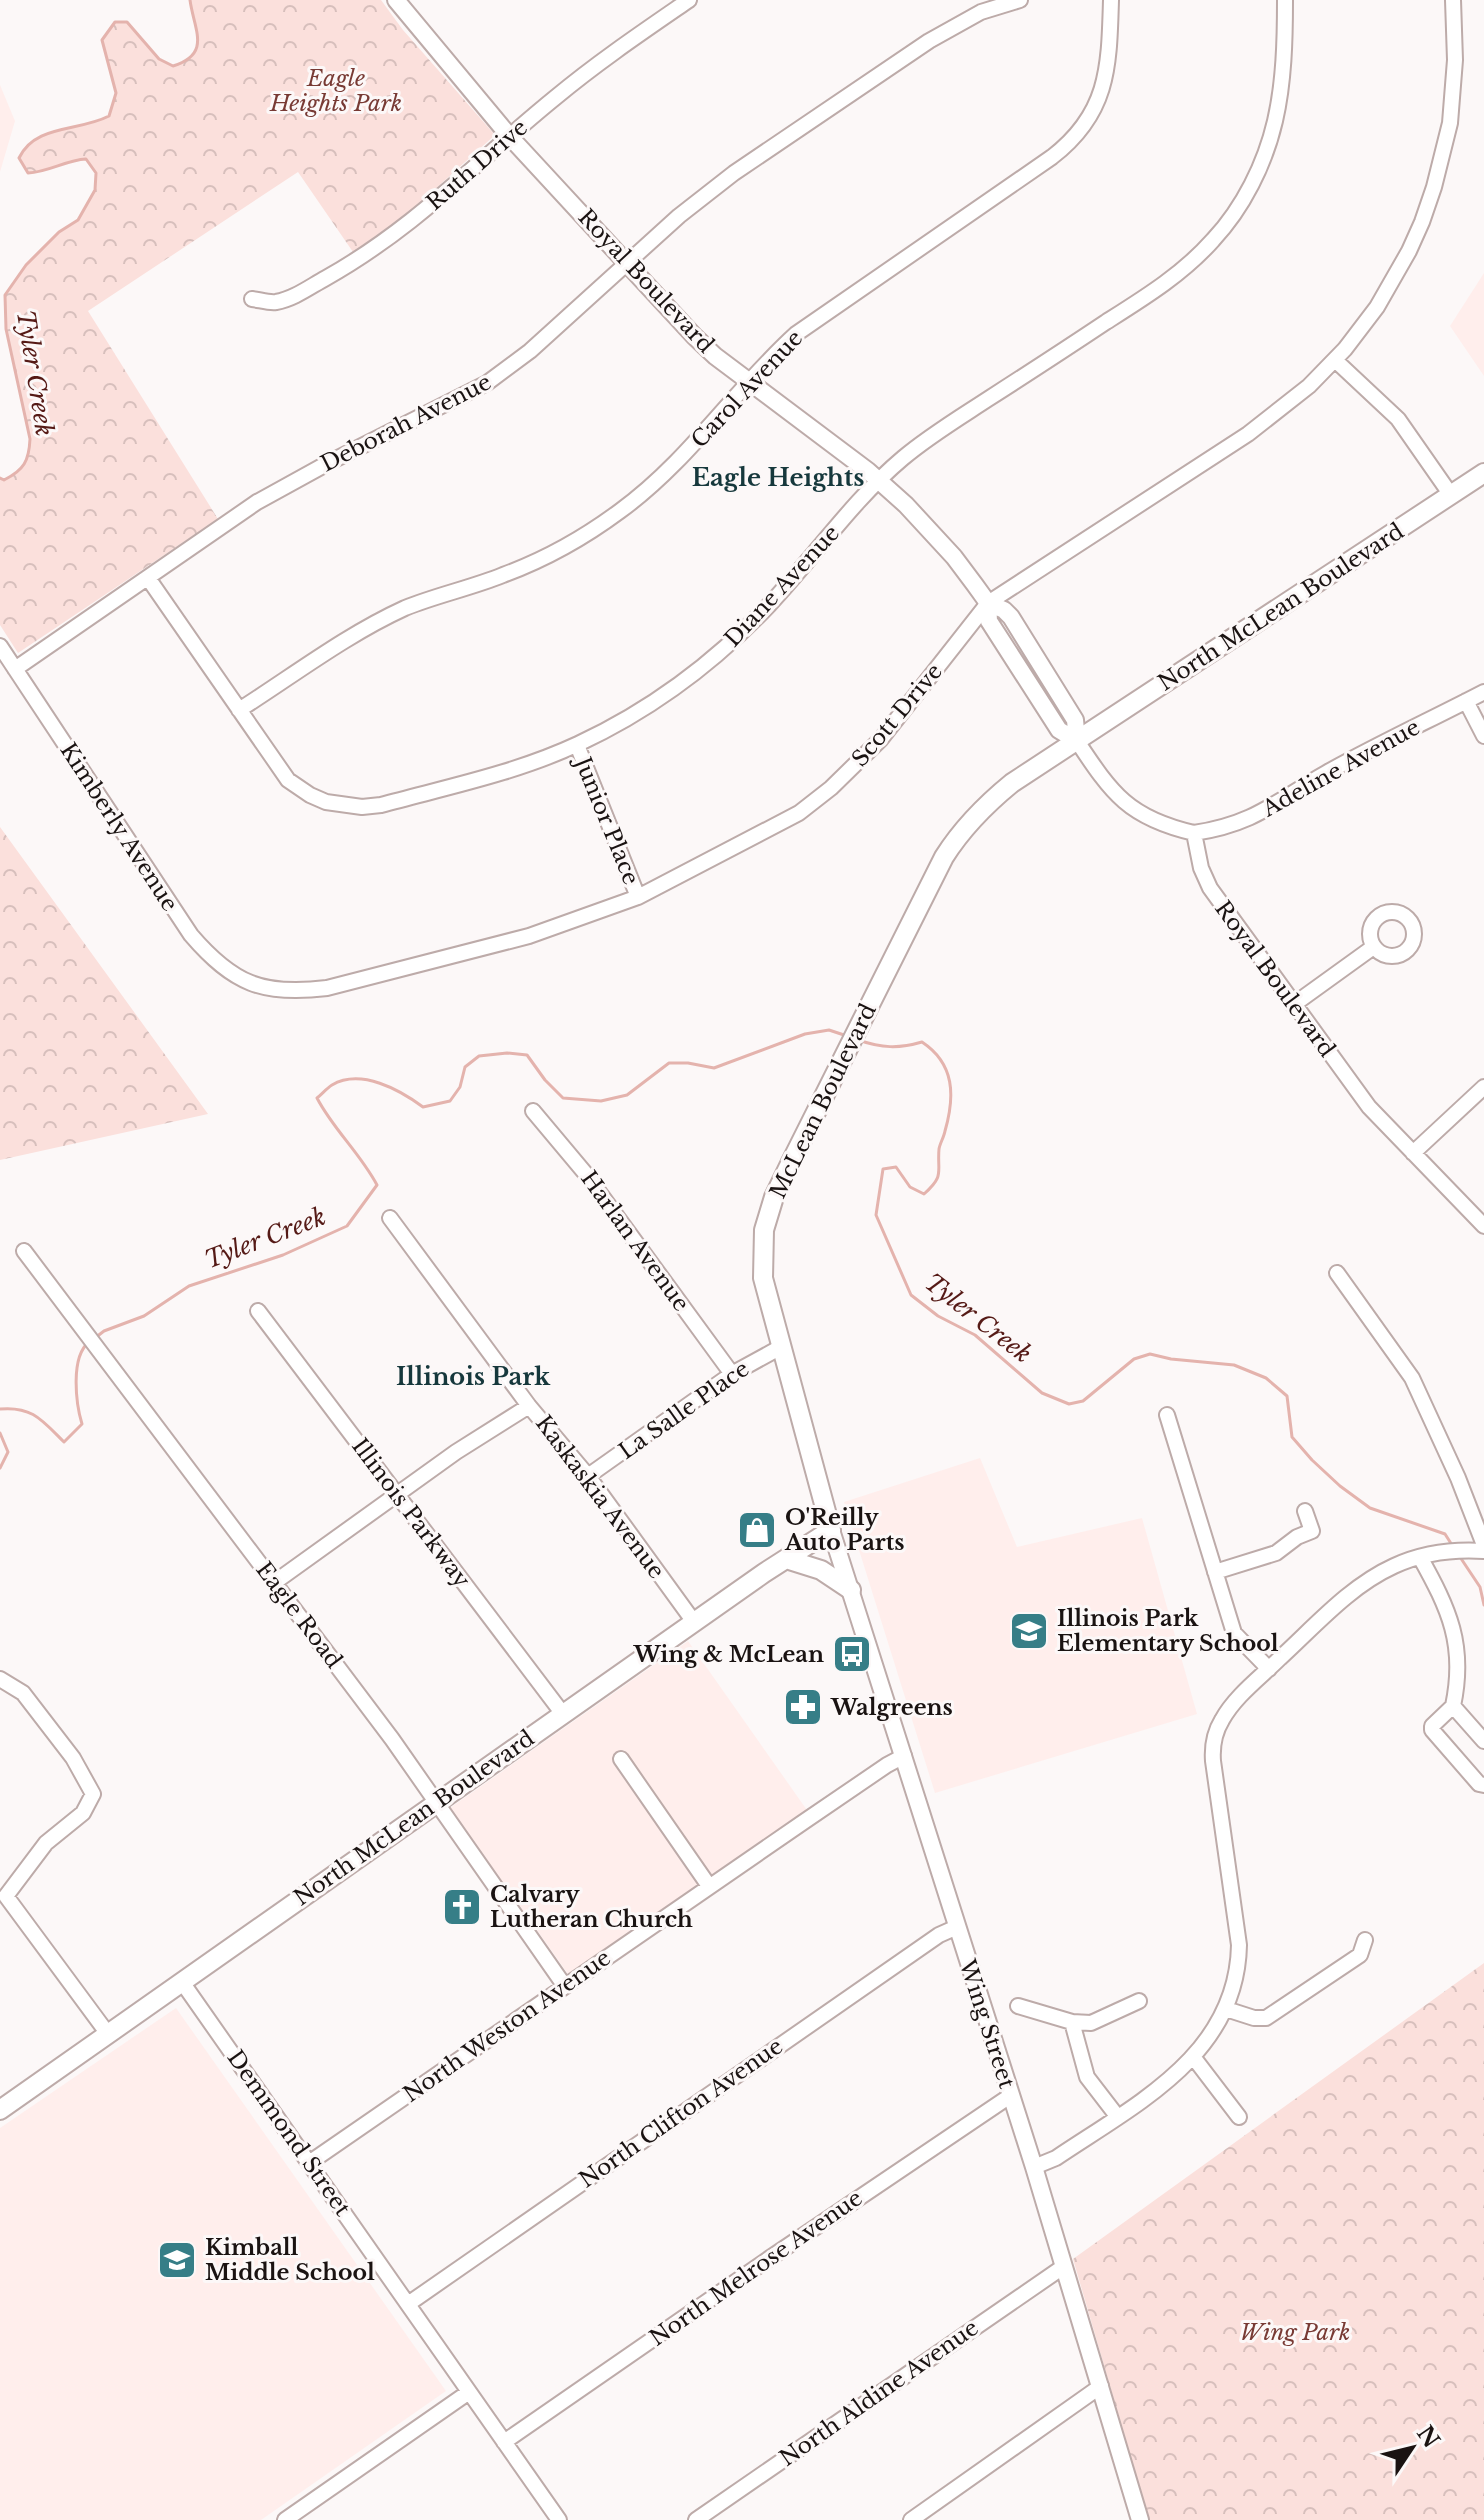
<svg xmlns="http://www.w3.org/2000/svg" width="1484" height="2520" viewBox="0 0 1484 2520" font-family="'Libre Baskerville',serif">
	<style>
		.built { fill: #ffeeec }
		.park { fill: url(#park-crowns) }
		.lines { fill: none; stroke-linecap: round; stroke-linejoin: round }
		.stream { stroke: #e4b3ad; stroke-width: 3 }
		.minor-casing { stroke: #bdaba9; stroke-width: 18 }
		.tertiary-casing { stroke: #bdaba9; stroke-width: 20 }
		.secondary-casing { stroke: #bdaba9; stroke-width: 22 }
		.minor { stroke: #fff; stroke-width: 14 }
		.tertiary { stroke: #fff; stroke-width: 16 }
		.secondary { stroke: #fff; stroke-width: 18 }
		.labels { text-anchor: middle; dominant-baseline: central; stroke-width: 6; stroke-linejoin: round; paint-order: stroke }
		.park-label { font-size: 22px; font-style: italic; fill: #783a34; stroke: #fcf8f8 }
		.street-label { font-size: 22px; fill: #1a1312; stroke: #fcf8f8 }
		.poi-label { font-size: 22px; font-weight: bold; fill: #1a1312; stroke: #fcf8f8; text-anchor: start }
		.water-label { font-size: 24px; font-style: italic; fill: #551a16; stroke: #fcf8f8 }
		.neighbourhood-label { font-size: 24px; font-weight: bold; fill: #16383c; stroke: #fcf8f8 }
	</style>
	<defs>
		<pattern id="park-crowns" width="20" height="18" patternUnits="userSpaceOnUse" patternTransform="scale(2)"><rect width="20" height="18" fill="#fbe0dc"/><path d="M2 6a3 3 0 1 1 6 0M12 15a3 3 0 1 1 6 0" fill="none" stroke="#d7bfbc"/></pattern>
	</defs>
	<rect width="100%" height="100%" fill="#fcf8f8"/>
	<path class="built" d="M0,85L15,121L0,172Z
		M1484,273V376L1450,326Z
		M980,1458L1017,1547L1142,1518L1197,1714L935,1793L844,1502Z
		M688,1641L809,1813L568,1974L450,1808Z
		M176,2008L446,2391L261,2520H0V2128Z"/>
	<path class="park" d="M190,0H381L403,30L495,135L402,219L353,252L298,172L88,311L218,519L18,653L0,625V478L4,480C24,470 29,461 30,439L6,329L5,295L26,265L59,232L78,220L95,190L96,173L86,159L28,173L19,158C35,124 78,132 109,116L116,93L102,40L115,22H127L158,59L173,66C212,54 194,30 190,0Z
		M0,827L208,1114L0,1160Z
		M1484,1963V2520H1149L1073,2259Z"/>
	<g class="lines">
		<path class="stream" d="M0,478L4,480C24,470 29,461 30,439L6,329L5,295L26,265L59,232L78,220L95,190L96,173L86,159C66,160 49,172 28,173L19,158C35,124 78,132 109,116L116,93L102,40L115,22H127L159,59L173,66C212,54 194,30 190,0
			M858,1040C882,1048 898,1049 922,1042C955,1064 955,1096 945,1131C944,1137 940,1143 939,1149C937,1173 945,1175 924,1194L910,1187L896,1167L883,1169L876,1215L911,1295L938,1316L975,1335L1042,1393L1069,1404L1083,1401L1134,1359L1150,1354L1171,1359L1234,1365L1266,1378L1287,1396L1292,1437L1312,1460L1340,1486L1370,1508L1445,1534L1452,1545
			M95,1338L104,1331L144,1316L189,1286L283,1255L347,1226L377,1185C360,1153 333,1129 317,1098C322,1094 327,1088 332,1085C361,1068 400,1090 423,1107L450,1101L460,1087L465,1067L479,1056L507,1053L527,1055L545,1080L563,1098L601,1101L627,1095L669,1063H688L714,1068L805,1034L829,1030L847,1036
			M0,1409C32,1406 42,1420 64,1442L82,1424C76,1404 70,1357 89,1342
			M0,1433L8,1452L0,1468
			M1458,1554L1480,1587L1484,1605"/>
		<defs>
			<path id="minor" d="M252,299C260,300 269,303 276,302C294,299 311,286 326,278C415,228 477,161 556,97C598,62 644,31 689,0
				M1335,360L1398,419L1451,495
				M148,578L288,780L310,795L326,802L362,807L381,805C447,787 516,773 578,744C649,711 715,662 769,605C814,557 853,500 903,458C929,436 959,418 988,399C1027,374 1067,348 1106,322C1144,298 1183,274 1213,240C1243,208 1265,164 1275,121C1284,82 1285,40 1285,0
				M0,646L191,935C233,984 263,996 327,988L529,936L638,897L799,813L831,788L881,739L988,603L1248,434L1309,386L1345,349L1377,307L1409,251L1422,222L1434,187L1450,123L1455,60L1453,0
				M15,669L257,502L328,463L487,383L530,351L679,216L734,173L929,41L981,12L1020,0
				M1466,701L1484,736
				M239,710C294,675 346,635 405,608C437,595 471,588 503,575C544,560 585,537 620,511C689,461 734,390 796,334L1052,157C1109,113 1109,67 1111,0
				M1077,741C1112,794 1129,818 1194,833L1201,868L1210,888L1369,1107L1484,1226
				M577,745L638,897
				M1194,833C1255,824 1276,801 1326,773C1378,744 1432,719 1484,692
				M1370 934a22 22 0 1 1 44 0a22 22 0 1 1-44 0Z
				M1293,1005L1372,948
				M533,1111L585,1173L732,1374
				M1413,1153L1484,1087
				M390,1218L529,1406L588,1476L694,1622
				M24,1251L392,1739L564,1985
				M1337,1273L1412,1378L1458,1478L1484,1545
				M258,1311L563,1714
				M1167,1415L1234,1633L1269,1669
				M588,1476L732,1374L781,1347
				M1420,1557C1449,1609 1466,1645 1453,1706
				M1215,1572L1276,1553L1297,1537L1312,1531L1305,1511
				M275,1582L456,1452L529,1406
				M0,1679L23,1693L73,1758L93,1794L83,1813L46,1843L6,1896L108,2034
				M1453,1706L1432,1726V1730L1479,1784L1484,1785
				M1453,1706L1484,1741
				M621,1759L709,1886
				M182,1982L559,2520
				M1018,2006L1072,2022L1087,2077L1117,2116
				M1226,2009L1254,2018H1266L1360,1955L1365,1940
				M1072,2022L1091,2023L1139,2001
				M1194,2058L1239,2117
				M309,2163L802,1823L887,1765L904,1756
				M1034,2167L1056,2158C1136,2104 1237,2055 1239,1945L1213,1761C1212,1747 1214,1733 1222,1720C1235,1696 1261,1677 1280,1658C1316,1625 1350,1586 1394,1566C1422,1553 1453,1549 1484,1551
				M408,2304L939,1935L957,1927
				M504,2442L770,2258L1010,2096
				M285,2520L469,2392
				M696,2520L1063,2267
				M911,2520L1101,2386"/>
			<path id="tertiary" d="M396,0L510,137L694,336L715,356L868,471L906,505L954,557L975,585L988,603L989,621L1059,730L1077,741L1075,720L1011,617L1004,610L988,603
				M831,1530L1034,2167L1140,2520"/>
			<path id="secondary" d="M786,1559L821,1570L851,1590
				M0,2110L764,1573L831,1530L763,1278L764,1230L774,1197L791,1162L944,857C963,827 985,805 1012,783L1484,473"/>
		</defs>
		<use href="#minor" class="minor-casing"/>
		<use href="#tertiary" class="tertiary-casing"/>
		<use href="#secondary" class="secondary-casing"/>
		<use href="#minor" class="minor"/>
		<use href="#tertiary" class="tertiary"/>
		<use href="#secondary" class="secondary"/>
	</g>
	<defs>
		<symbol id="shop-square" viewBox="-11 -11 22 22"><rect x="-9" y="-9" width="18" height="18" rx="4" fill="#367e87" stroke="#fcf8f8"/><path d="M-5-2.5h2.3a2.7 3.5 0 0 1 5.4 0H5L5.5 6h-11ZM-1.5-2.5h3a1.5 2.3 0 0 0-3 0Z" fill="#fff"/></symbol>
		<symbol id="school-square" viewBox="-11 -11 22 22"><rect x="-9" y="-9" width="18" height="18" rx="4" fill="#367e87" stroke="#fcf8f8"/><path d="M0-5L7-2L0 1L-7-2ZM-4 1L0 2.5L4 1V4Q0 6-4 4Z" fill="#fff"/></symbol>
		<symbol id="bus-square" viewBox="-11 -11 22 22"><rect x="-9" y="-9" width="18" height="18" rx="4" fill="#367e87" stroke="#fcf8f8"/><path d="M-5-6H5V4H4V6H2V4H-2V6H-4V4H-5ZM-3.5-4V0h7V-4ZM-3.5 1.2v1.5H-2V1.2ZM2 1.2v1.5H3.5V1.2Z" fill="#fff"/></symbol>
		<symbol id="pharmacy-square" viewBox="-11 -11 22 22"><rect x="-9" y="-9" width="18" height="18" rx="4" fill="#367e87" stroke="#fcf8f8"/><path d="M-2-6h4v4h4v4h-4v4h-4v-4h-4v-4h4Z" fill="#fff"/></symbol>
		<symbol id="church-square" viewBox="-11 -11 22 22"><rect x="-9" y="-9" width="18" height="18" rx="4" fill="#367e87" stroke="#fcf8f8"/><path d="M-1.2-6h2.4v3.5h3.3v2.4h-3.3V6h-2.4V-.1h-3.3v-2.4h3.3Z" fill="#fff"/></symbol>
	</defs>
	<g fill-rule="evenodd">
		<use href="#shop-square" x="735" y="1508" width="44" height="44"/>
		<use href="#school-square" x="1007" y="1609" width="44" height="44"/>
		<use href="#bus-square" x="830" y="1632" width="44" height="44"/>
		<use href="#pharmacy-square" x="781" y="1685" width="44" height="44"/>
		<use href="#church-square" x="440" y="1885" width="44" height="44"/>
		<use href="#school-square" x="155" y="2238" width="44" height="44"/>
	</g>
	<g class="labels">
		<g class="park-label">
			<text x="336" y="78">Eagle<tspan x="336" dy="25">Heights Park</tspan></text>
			<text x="1295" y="2332">Wing Park</text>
		</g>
		<g class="street-label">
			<text transform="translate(477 165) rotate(-41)">Ruth Drive</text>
			<text transform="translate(646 281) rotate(47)">Royal Boulevard</text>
			<text transform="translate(747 389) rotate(-47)">Carol Avenue</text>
			<text transform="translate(406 423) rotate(-27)">Deborah Avenue</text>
			<text transform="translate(782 586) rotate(-47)">Diane Avenue</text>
			<text transform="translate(1281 607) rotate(-33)">North McLean Boulevard</text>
			<text transform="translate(897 715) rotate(-50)">Scott Drive</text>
			<text transform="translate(1341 768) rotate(-29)">Adeline Avenue</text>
			<text transform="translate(607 821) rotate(68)">Junior Place</text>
			<text transform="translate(119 827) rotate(57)">Kimberly Avenue</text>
			<text transform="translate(1275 979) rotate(54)">Royal Boulevard</text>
			<text transform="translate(823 1101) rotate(-64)">McLean Boulevard</text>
			<text transform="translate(635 1241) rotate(54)">Harlan Avenue</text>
			<text transform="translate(684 1410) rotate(-35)">La Salle Place</text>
			<text transform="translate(600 1497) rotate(53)">Kaskaskia Avenue</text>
			<text transform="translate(411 1513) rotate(53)">Illinois Parkway</text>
			<text transform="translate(299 1615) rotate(53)">Eagle Road</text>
			<text transform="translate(414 1818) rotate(-35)">North McLean Boulevard</text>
			<text transform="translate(987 2024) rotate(72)">Wing Street</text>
			<text transform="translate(507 2026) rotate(-35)">North Weston Avenue</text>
			<text transform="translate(681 2113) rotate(-35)">North Clifton Avenue</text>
			<text transform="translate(289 2133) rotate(55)">Demmond Street</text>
			<text transform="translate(756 2268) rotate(-35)">North Melrose Avenue</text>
			<text transform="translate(879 2393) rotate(-35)">North Aldine Avenue</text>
		</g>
		<g class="poi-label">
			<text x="785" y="1517">O'Reilly<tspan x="785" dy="25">Auto Parts</tspan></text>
			<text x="1057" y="1618">Illinois Park<tspan x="1057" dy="25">Elementary School</tspan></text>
			<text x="824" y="1654" text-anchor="end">Wing &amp; McLean</text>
			<text x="831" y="1707">Walgreens</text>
			<text x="490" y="1894">Calvary<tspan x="490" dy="25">Lutheran Church</tspan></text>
			<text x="205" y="2247">Kimball<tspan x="205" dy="25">Middle School</tspan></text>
		</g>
		<g class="water-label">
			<text transform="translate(35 373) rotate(81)">Tyler Creek</text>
			<text transform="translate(265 1238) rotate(-21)">Tyler Creek</text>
			<text transform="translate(978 1318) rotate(38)">Tyler Creek</text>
		</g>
		<g class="neighbourhood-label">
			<text x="778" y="477">Eagle Heights</text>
			<text x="473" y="1376">Illinois Park</text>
		</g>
	</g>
	<g transform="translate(1412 2448) rotate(55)" stroke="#fcf8f8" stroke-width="6" paint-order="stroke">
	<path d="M0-6L14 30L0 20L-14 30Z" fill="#1a1312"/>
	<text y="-12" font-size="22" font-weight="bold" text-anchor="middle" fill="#1a1312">N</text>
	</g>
</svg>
